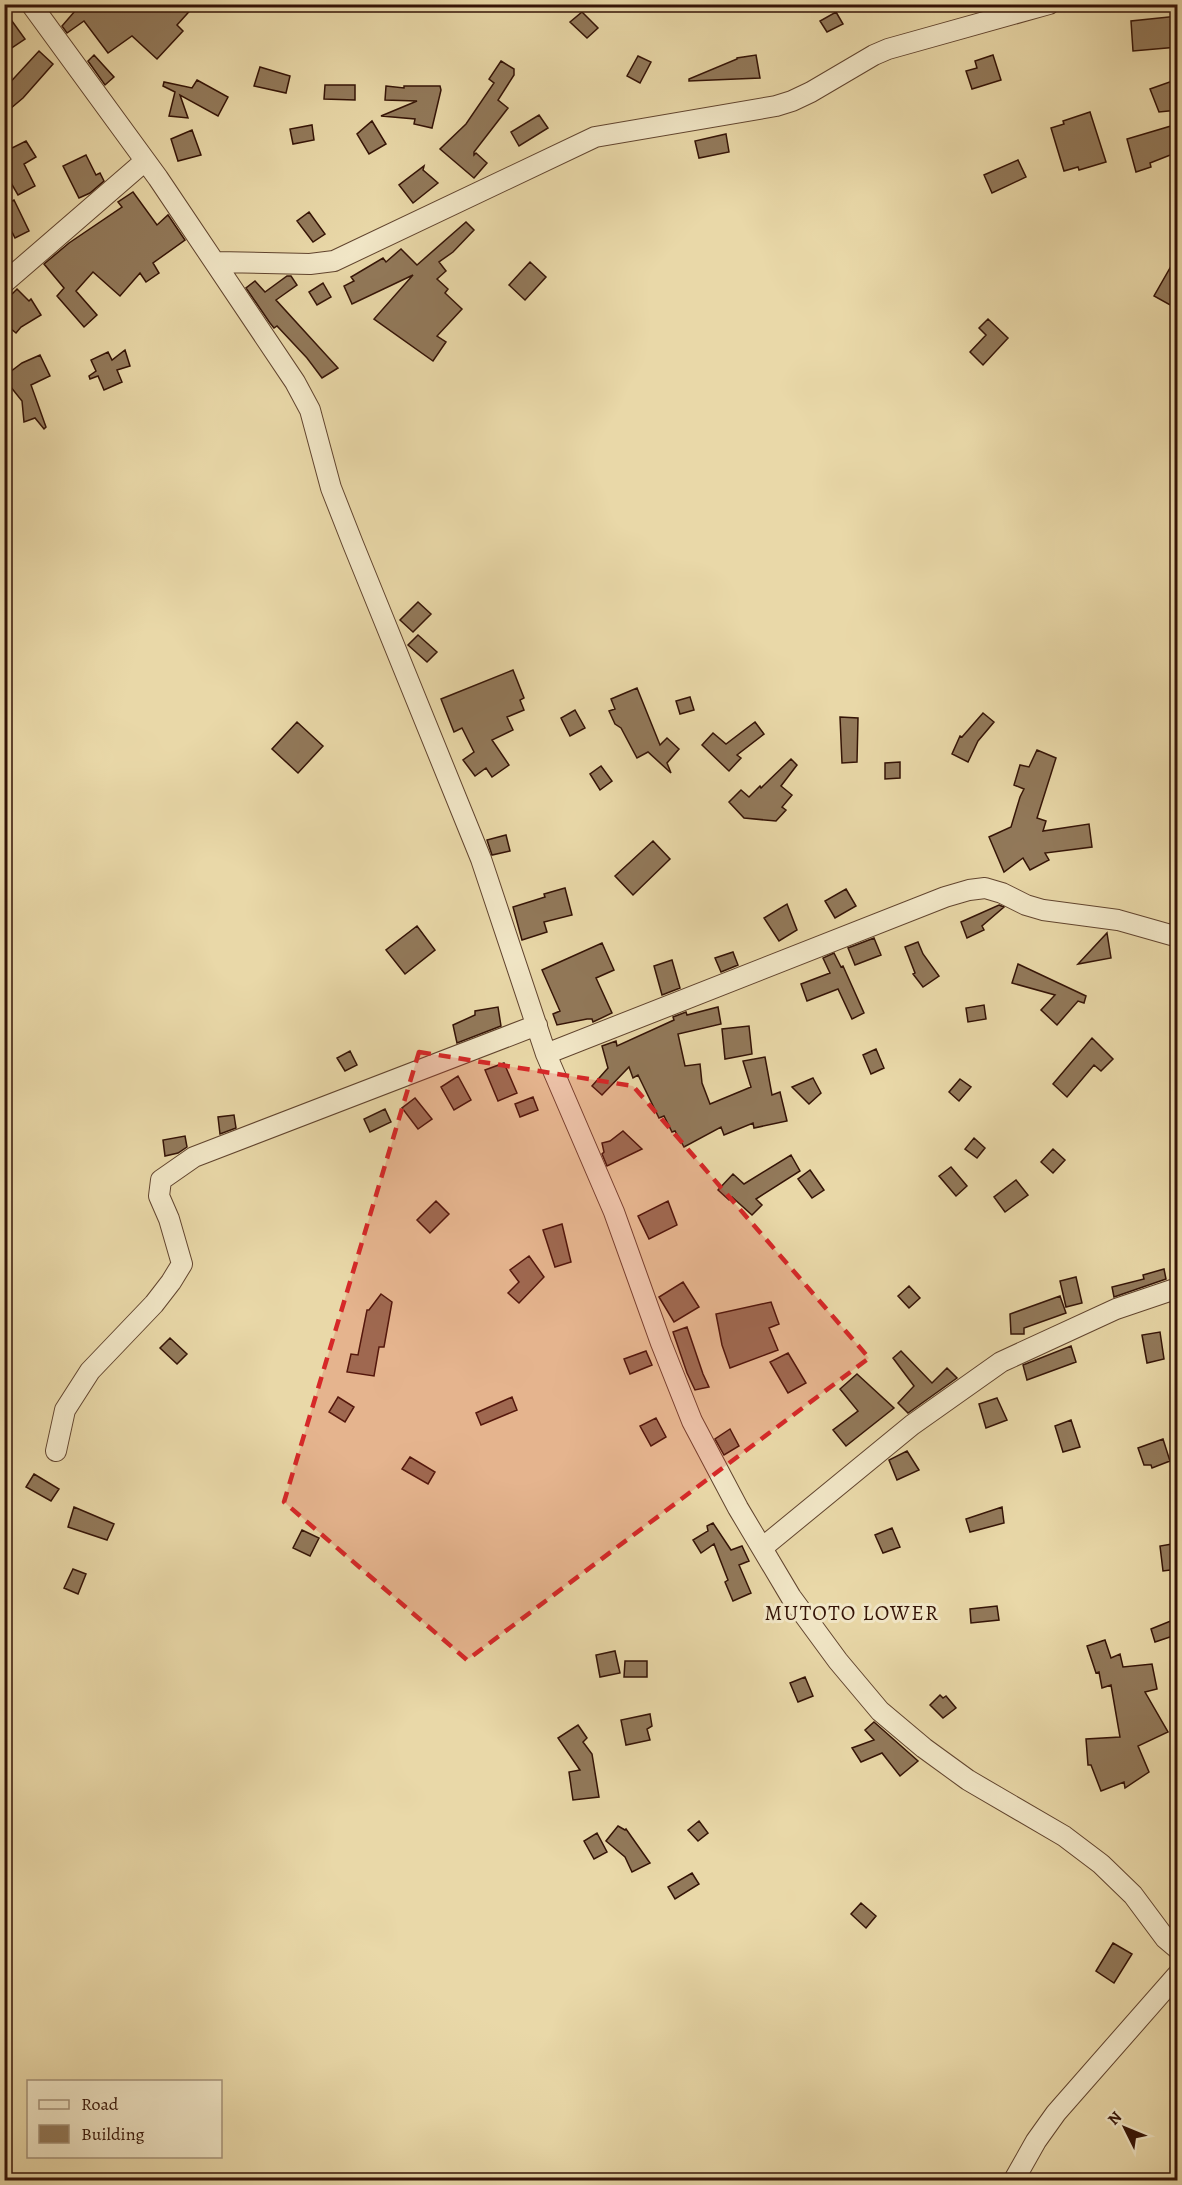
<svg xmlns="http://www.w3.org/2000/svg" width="1182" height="2185" viewBox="0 0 1182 2185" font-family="Alegreya,serif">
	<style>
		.building { fill: #92795a; stroke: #341306; stroke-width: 1.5 }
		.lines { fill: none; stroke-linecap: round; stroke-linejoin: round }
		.minor-casing { stroke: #61442e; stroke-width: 22 }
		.minor { stroke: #f1e6c6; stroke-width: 20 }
		.marked { fill: #d62828; fill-opacity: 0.2; stroke: #d62828; stroke-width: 4.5; stroke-dasharray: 12 8; stroke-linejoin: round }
		.labels { text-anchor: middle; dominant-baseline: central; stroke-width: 6; stroke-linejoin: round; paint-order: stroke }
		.quarter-label { font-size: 21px; letter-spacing: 1.5px; fill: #341306; stroke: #f1e6c6 }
	</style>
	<rect width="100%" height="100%" fill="#e9d8a8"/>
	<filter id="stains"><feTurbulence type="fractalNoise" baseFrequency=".00333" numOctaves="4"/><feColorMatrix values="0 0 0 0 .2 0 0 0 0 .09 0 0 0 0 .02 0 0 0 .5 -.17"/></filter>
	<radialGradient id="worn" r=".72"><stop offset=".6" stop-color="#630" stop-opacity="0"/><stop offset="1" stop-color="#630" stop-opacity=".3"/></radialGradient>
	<path class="building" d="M81,4H196L177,25L183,31L157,59L132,36L108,53L84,21L67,33L62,26Z
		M4,10L25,39L4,53Z
		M582,12L598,28L587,38L570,22Z
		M836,12L843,24L827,32L820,21Z
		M1178,16V47L1133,51L1131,21Z
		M39,51L53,64L23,98L4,114V89Z
		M94,55L114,77L105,85L88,61Z
		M756,55L760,78L689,81V79L737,59V58Z
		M993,55L1001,80L972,89L966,71L977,68L975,61Z
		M638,56L651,62L640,83L627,76Z
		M501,61L514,69V75L498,100L508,108L474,152V155L476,153L487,163L474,178L440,149L466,124L494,83L489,79Z
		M260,67L290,76L286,93L254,86Z
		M1178,79V110L1159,112L1150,89Z
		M197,80L228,97L218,116L180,95L188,118L169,116L175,92L163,86L164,82L192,88Z
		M325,85H355V100L324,99Z
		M386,86L404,88V86H440L441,90L432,128L414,124L415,119L381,116L417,101L385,100Z
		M1090,112L1106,162L1079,170L1078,167L1064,171L1051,128L1064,124L1063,121Z
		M539,115L548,128L519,146L511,132Z
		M372,121L386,144L369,154L357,134Z
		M312,125L314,140L293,144L290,129Z
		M1171,126L1178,144V152L1150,163L1151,167L1136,172L1127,139Z
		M192,130L201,155L178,161L171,139Z
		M726,134L729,152L699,158L695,141Z
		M26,141L36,157L24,164L35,186L18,195L4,171V152Z
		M86,155L96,175L100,173L104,181L90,193L79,198L63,166Z
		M1018,160L1026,177L992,193L984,175Z
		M424,166L423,170L438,183L413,203L399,185Z
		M133,192L157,225L168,215L185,240L153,263L159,273L146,282L140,273L120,296L93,272L76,291L97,315L84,327L57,296L64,288L44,264L69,243L122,207L118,202Z
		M14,200L29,231L15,238L4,216V205Z
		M309,212L325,234L313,242L297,221Z
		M466,222L474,230L453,252L439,262L446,271L437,279L448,289L445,293L462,309L437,336L446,342L433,361L374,319L413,275L352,304L344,286L354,281L351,277L383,258L386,262L401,249L417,265Z
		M1178,254V296L1172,306L1154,296Z
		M530,262L546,277L525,300L509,285Z
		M287,276H291L297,285L276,300L338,368L322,378L307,358L277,326L274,328L270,323L246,288L255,281L265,292Z
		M323,283L331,297L317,305L309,292Z
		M17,289L29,301L31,299L41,315L21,327L16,333L4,323V302Z
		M988,319L1008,338L983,365L970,352L986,335L979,328Z
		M125,350L130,366L117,370L122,382L104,390L98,376L90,379L89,376L96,371L91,360L108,352L112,360Z
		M40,355L50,376L31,385L46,427L44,429L35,418L24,422L22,401L6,381V375L22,363Z
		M418,602L431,614L413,632L400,620Z
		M418,635L437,652L427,662L408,645Z
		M513,670L524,698L520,700L524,710L507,717L513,730L492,740L509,765L492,777L486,768L475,776L463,760L474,752L462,728L454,732L441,699Z
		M637,688L660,745L667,738L679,749L667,763L671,773L648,752L637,758L621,728L615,724L609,711L615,709L611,699Z
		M690,697L694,710L680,714L676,701Z
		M575,710L585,728L570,736L561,718Z
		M983,713L994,722L978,741L968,762L952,754L960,736L962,737Z
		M840,717L858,718L857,762L842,763Z
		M297,722L323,746L298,773L272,749Z
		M755,722L764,734L737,755L741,758L729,771L702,745L713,733L726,744Z
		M1037,750L1056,758L1037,818L1046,821L1043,831L1089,824L1092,847L1045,853L1049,860L1030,870L1023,858L1004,872L989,837L1011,827L1020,797L1024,789L1014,785L1020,765L1029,767Z
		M791,759L797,765L781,786L792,795L782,807L786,810L776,821L744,818L729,802L741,790L749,797L760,786L761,788Z
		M900,762V778L885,779V763Z
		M601,766L612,781L600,790L590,774Z
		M506,835L510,851L492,855L487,840Z
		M653,841L670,859L633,895L615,876Z
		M565,888L572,915L544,922L547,932L522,940L513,907L545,897L544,894Z
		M846,889L856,906L835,918L825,901Z
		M787,904L797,930L779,941L764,918Z
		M999,905L1004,907L982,926L984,930L967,938L961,922Z
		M417,926L435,950L405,974L386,950Z
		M1107,933L1111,958L1078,964Z
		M874,938L881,955L855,965L848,948Z
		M918,942L923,954L939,976L923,987L913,974L915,973L905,947Z
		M602,943L614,970L596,978L612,1013L593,1022L592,1019H587L557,1025L553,1014L560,1011L542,970Z
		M733,952L738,965L721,972L715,958Z
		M834,953L841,967L843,966L864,1013L852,1019L838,989L807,1001L801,984L830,973L823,958Z
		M672,960L680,988L662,995L654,966Z
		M1018,964L1086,996L1084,1003L1078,1001L1057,1025L1041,1010L1055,995L1012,983Z
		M984,1005L986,1019L968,1022L966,1008Z
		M498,1007L501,1026L457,1043L453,1025L475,1015V1011Z
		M718,1007L721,1024L678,1034L685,1066L700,1064L702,1083L710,1104L751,1087L743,1061L765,1057L772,1095L780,1092L787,1121L754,1128L753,1123L724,1135L721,1127L684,1147L675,1131L672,1132L664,1116L659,1118L638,1075L633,1078L629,1067L602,1095L592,1086L608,1068L602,1046L616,1041L617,1046L674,1020L673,1017L686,1012L687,1015Z
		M749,1026L752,1054L725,1059L722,1029Z
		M1092,1038L1113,1059L1101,1071L1094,1065L1067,1097L1053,1084Z
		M876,1049L884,1068L871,1074L863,1055Z
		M350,1051L357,1065L345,1071L337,1058Z
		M504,1063L517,1093L498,1101L485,1070Z
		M458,1076L471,1100L454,1110L441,1087Z
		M813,1078L821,1093L809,1104L792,1087Z
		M960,1079L971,1087L959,1101L949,1092Z
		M533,1097L538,1110L520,1117L515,1104Z
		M415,1098L432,1119L418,1129L402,1108Z
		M385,1109L391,1122L370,1132L364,1119Z
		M234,1115L236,1128L220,1134L218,1117Z
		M623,1131L642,1149L607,1166L602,1154L604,1152L602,1143L610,1141Z
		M185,1136L187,1147L178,1153L165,1156L163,1140Z
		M974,1138L985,1148L977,1158L965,1149Z
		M1053,1149L1065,1160L1053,1173L1041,1162Z
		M791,1155L800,1171L756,1199L762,1205L752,1215L732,1197L729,1200L718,1190L733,1174L744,1184Z
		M951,1167L967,1186L956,1196L939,1176Z
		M810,1170L824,1190L812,1198L798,1179Z
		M1016,1180L1028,1195L1005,1212L994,1197Z
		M436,1201L449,1214L430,1233L417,1220Z
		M668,1201L677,1225L649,1239L638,1216Z
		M562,1224L571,1262L555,1267L543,1230Z
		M529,1256L544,1277L519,1303L508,1293L519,1282L510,1270Z
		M1164,1269L1166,1279L1114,1297L1112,1287L1144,1279L1143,1275Z
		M1076,1277L1082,1303L1066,1307L1060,1281Z
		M683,1282L699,1307L674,1322L659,1297Z
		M909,1286L920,1298L909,1308L898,1296Z
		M381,1294L392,1302L384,1347H379L374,1376L347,1372L351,1354L358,1355L367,1310H369Z
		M1060,1296L1066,1313L1024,1328V1334H1011L1010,1314Z
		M771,1302L779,1324L769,1328L778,1350L730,1368L722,1345L716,1314Z
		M687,1327L703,1374L709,1387L695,1390L687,1373L673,1332Z
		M1160,1332L1164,1359L1147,1363L1142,1335Z
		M170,1338L187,1354L177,1364L160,1348Z
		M1071,1346L1076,1362L1027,1380L1023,1365Z
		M646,1351L652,1365L630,1374L624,1359Z
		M901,1351L932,1383L947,1368L957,1378L908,1413L898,1403L914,1386L893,1358Z
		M788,1353L806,1383L788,1393L770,1362Z
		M857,1374L894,1408L846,1446L833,1430L858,1411L840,1389Z
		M338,1397L354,1407L345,1422L329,1412Z
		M512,1397L517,1410L481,1425L476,1413Z
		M997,1398L1007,1420L986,1428L979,1404Z
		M656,1418L666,1437L651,1446L640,1426Z
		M1071,1420L1080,1447L1063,1452L1055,1426Z
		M730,1429L739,1446L724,1455L715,1439Z
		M1163,1439L1170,1461L1152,1468L1151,1465H1144L1138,1448Z
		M907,1451L919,1470L897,1480L889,1460Z
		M410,1457L435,1472L428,1484L402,1469Z
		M34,1474L59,1489L51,1501L26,1487Z
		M74,1507L114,1524L107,1540L68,1527Z
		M1002,1507L1004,1523L970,1532L966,1519Z
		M713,1523L731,1550L742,1546L749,1561L739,1565L751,1593L733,1601L725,1582L728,1580L714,1544L701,1553L693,1540L708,1531L707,1526Z
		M892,1528L900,1547L883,1553L875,1535Z
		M302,1530L319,1538L310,1556L293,1548Z
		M1178,1543V1569L1163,1571L1160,1546Z
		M73,1569L86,1574L78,1594L64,1588Z
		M997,1606L999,1620L971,1623L970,1609Z
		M1173,1620L1176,1635L1155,1642L1151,1629Z
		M1105,1640L1111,1658L1120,1654L1123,1667L1152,1664L1157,1689L1145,1692L1168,1732L1138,1746L1149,1772L1125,1788L1124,1782L1101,1791L1091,1765H1088L1086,1739L1120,1737L1111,1685L1102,1688L1099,1672L1096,1673L1087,1646Z
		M615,1651L620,1673L600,1677L596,1655Z
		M625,1661H647V1677H624Z
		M805,1677L813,1696L798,1702L790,1683Z
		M940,1695L943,1698L946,1696L956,1708L943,1718L930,1705Z
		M650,1714L652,1726L647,1729L650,1740L626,1745L621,1720Z
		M874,1722L918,1761L900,1776L882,1753L861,1762L852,1748L874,1740L865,1730Z
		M578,1725L587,1738L583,1742L592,1754L599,1797L573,1800L569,1772L580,1770L558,1738Z
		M699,1821L708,1833L698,1841L688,1830Z
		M618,1826L625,1830L626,1829L650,1863L632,1872L625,1857L606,1841Z
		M597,1833L607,1852L594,1859L584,1841Z
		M692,1873L699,1884L675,1899L668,1887Z
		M861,1903L876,1916L866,1928L851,1914Z
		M1113,1943L1132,1954L1114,1983L1096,1971Z"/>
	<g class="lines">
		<defs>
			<path id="minor" d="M31,4L158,178L295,382L310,410L331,488L353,544L481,859L546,1054L614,1212L661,1343L692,1421L738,1508L791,1597L838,1661L880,1711L924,1748L968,1780L1064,1836L1101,1864L1133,1895L1165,1938L1178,1949
				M216,262L310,264L334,261L595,137L776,106L792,101L811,92L874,55L888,49L1049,4
				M4,283L145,161
				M546,1054L945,897L969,890L985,888L1002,893L1026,905L1043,910L1118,920L1178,937
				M56,1451L65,1410L90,1371L154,1304L171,1282L182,1264L169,1219L159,1196L161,1180L194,1157L537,1025
				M762,1548L912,1425L1001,1362L1116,1309L1178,1288
				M1014,2180L1036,2141L1056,2113L1178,1974"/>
		</defs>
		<use href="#minor" class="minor-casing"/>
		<use href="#minor" class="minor"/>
	</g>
	<path class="marked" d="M419,1052L633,1086L869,1358L467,1660L284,1502Z"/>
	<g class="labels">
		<g class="quarter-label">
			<text x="852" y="1613">MUTOTO LOWER</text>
		</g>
	</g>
	<rect width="1182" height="2185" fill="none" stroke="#e9d8a8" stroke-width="24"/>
	<rect x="6" y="6" width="1170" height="2173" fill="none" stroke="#341306" stroke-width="3"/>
	<rect x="12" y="12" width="1158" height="2161" fill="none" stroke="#341306" stroke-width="1.5"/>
	<rect x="27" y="2080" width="195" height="78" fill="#f1e6c6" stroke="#a59279" stroke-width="1.5"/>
	<rect x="39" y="2100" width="30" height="9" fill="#f1e6c6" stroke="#a59279" stroke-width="1.5"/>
	<text x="81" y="2110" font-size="18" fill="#341306">Road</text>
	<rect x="39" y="2125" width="30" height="18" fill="#92795a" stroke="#a59279" stroke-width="1.5"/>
	<text x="81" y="2140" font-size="18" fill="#341306">Building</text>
	<g transform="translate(1125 2128) rotate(313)" stroke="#f1e6c6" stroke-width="4.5" paint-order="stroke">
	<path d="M0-4.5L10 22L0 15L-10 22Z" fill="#341306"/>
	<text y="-9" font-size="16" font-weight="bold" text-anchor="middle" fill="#341306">N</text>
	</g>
	<rect width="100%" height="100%" filter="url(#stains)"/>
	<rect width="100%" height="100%" fill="url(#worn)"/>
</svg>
